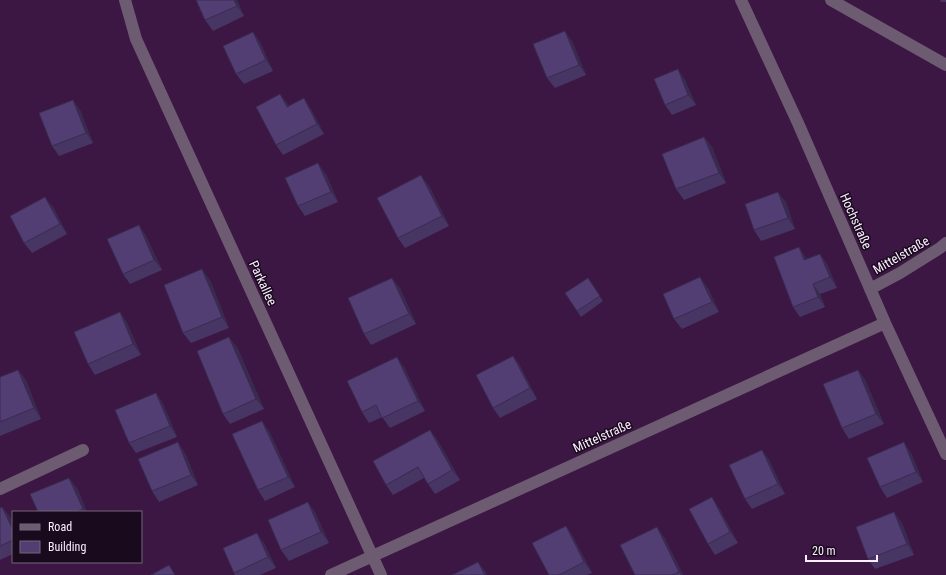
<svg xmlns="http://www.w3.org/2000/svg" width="946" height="575" viewBox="0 0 946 575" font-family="'Roboto Condensed',sans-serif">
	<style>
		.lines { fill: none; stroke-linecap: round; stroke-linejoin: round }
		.street { stroke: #6d5b71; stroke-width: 12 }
		.wall { fill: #473563 }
		.shaded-wall { fill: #392b50 }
		.building { fill: #523e73; stroke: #392b50 }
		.labels { text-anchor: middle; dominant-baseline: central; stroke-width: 3; stroke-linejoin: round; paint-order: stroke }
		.street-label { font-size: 13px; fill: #fceeff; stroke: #1a0a1e }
	</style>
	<rect width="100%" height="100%" fill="#3c1743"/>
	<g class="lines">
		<path class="street" d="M125,0L136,39L381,575
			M741,0L798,123L885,323L946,454
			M831,0L946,65
			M870,289L900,273L940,248L946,243
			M0,489L83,450
			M331,575L885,323"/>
	</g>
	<path class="wall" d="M196,0H237L244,16L213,31L205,20Z
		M940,0H946V2H941Z
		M253,32L260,42L273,71L244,84L236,74Z
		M572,41L586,75L555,88L547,78Z
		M685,80L696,105L672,115L665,105Z
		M280,94L289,106L311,109L324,134L283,155L276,145Z
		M73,100L80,110L93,143L59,156L52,146Z
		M704,137L712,147L726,183L684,200L676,189Z
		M326,174L338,202L305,216L298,206Z
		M429,186L449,226L405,248L398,238Z
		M786,202L795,229L761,241L754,230Z
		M53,207L67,234L32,253L24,243Z
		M139,225L146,236L162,270L130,284L123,274Z
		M799,247L806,259L820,254L827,264L837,288L820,294L825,307L800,317L793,307Z
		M588,278L603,301L581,317L565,293Z
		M210,280L229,328L191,343L183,333Z
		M400,288L416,324L371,345L364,334Z
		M708,288L719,312L682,329L674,319Z
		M120,312L127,323L141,355L95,375L88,364Z
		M237,347L264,409L230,424L223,414Z
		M513,356L520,366L537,399L500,418L493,408Z
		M404,367L425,411L390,428L382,417L369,423L362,412Z
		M18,370L26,380L41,419L0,436V377Z
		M858,370L865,380L884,424L849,439L842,428Z
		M156,393L163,404L177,437L136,453L129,443Z
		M430,430L438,441L460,480L435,494L424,478L393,495L386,485Z
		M269,431L295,487L265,501L258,490Z
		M762,450L769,460L785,494L752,509L745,499Z
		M185,453L198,485L159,502L152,491Z
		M911,453L923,482L887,498L880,487Z
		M77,488L87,512H38Z
		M2,507L10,517L13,524V554L0,560V508Z
		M719,508L738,543L715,555L708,544Z
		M315,512L329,543L289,561L281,550Z
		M902,523L914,555L875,569L868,559Z
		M566,526L573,537L592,573L587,575H549Z
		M664,537L683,575H635Z
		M264,543L276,568L260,575H235L234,573Z"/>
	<path class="shaded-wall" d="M234,0H237L244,16L237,6Z
		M565,31L572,41L586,75L579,65Z
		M253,32L260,42L273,71L266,60Z
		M678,69L685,80L696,105L688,95Z
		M280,94L288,104L295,117L287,107Z
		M304,98L311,109L324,134L317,124Z
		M73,100L80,110L93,143L86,133Z
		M704,137L712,147L726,183L719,173Z
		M318,163L326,174L338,202L331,192Z
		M421,175L429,186L449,226L442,216Z
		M778,192L786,202L795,229L788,218Z
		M45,197L53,207L67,234L60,224Z
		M139,225L146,236L162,270L154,260Z
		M799,247L806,258L811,271L804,260Z
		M820,254L827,264L837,288L830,277Z
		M202,269L210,280L229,328L222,317Z
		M700,277L708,288L719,312L712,302Z
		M392,278L400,288L416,324L409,314Z
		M813,284L820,294L825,307L818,297Z
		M120,312L127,323L141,355L133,344Z
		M229,337L237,347L264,409L256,399Z
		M513,356L520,366L537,399L530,388Z
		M397,357L404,367L425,411L418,401Z
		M18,370L26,380L41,419L34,408Z
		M858,370L865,380L884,424L876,414Z
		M156,393L163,404L177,437L170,426Z
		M262,421L269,431L295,487L288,477Z
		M430,430L438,441L460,480L452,470Z
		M178,442L185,453L198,485L191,475Z
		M904,442L911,453L923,482L916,472Z
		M762,450L769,460L785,494L778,484Z
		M69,478L77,488L87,512H85L83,509Z
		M712,497L719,508L738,543L730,532Z
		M308,502L315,512L329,543L321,532Z
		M2,507L10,517L13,524V530Z
		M894,512L902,523L914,555L907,544Z
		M566,526L573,537L592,573L584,562Z
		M657,527L664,537L683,575H681L679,572Z
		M257,533L264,543L276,568L268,557Z
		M478,562L486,572L487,575H485Z"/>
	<path class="building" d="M196,0H234L237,6L205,20Z
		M565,31L579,65L547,78L533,44Z
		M253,32L266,60L236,74L223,46Z
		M678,69L688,95L665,105L654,79Z
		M280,94L287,107L304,98L317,124L276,145L256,107Z
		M73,100L86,133L52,146L39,113Z
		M704,137L719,173L676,189L662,154Z
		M318,163L331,192L298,206L285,178Z
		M421,175L442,216L398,238L377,198Z
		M778,192L788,218L754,230L745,204Z
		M45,197L60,224L24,243L10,216Z
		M139,225L154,260L123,274L107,239Z
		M799,247L804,260L820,254L830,277L813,284L818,297L793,307L774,257Z
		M202,269L222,317L183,333L164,285Z
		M700,277L712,302L674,319L663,294Z
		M392,278L409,314L364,334L348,298Z
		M588,278L600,296L577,311L565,293Z
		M120,312L133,344L88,364L74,332Z
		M229,337L256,399L223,414L197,351Z
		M513,356L530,388L493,408L476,375Z
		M397,357L418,401L382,418L376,405L362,412L347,381Z
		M18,370L34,408L0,422V377Z
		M858,370L876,414L842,428L823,384Z
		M156,393L170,426L129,443L115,410Z
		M262,421L288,477L258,490L232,434Z
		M430,430L452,470L428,484L418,467L386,485L373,461Z
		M178,442L191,475L152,491L138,459Z
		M904,442L916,472L880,487L867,458Z
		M762,450L778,484L745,499L729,465Z
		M69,478L83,509L76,512H38L30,494Z
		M712,497L730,532L708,544L689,509Z
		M308,502L321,532L281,550L268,520Z
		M2,507L13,530V540L0,546V508Z
		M894,512L907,544L868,559L856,527Z
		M566,526L584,562L559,575H549L532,543Z
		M657,527L679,572L672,575H635L620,545Z
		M257,533L268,557L234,573L223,548Z
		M478,562L485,575H452Z
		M169,565L175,575H151Z"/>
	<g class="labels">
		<g class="street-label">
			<text transform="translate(856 221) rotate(66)">Hochstraße</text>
			<text transform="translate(901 255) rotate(-30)">Mittelstraße</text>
			<text transform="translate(263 283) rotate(65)">Parkallee</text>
			<text transform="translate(602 436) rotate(-24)">Mittelstraße</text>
		</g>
	</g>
	<rect x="12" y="511" width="130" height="52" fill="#1a0a1e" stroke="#746578"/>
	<rect x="20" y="524" width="20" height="6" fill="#6d5b71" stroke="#746578"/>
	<text x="48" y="531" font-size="12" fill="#fceeff">Road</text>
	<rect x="20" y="541" width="20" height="12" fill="#523e73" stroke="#746578"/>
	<text x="48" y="551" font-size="12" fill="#fceeff">Building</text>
	<path d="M806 555v6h71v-6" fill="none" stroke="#fceeff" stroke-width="2"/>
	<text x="812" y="555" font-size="12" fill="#fceeff" stroke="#1a0a1e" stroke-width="3" paint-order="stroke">20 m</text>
</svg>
